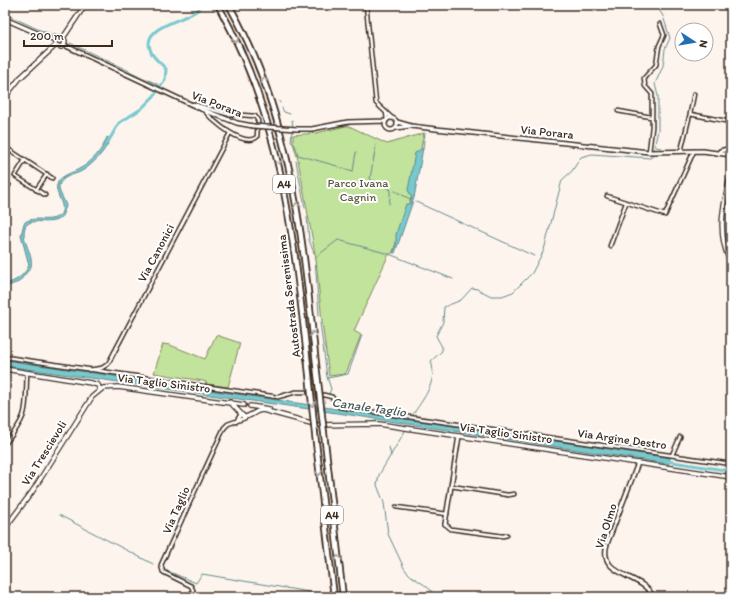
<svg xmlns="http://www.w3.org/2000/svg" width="736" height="602" viewBox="0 0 736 602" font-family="Itim,sans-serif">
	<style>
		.green { fill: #c2e39c; stroke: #7e865d }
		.water { fill: #78c9cf; stroke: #608988 }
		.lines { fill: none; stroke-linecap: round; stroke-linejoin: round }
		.stream { stroke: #608988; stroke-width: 1 }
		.canal { stroke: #78c9cf; stroke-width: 3 }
		.minor-tunnel { stroke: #d7ccc4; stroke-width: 2.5; stroke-dasharray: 2.5 1; stroke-linecap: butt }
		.minor-casing { stroke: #3b2a1e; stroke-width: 5.5 }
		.tertiary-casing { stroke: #3b2a1e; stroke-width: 6 }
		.secondary-casing { stroke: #3b2a1e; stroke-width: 6 }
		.motorway-casing { stroke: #3b2a1e; stroke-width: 8 }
		.minor { stroke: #fff; stroke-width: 2.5 }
		.tertiary { stroke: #fff; stroke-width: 3 }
		.secondary { stroke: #fff; stroke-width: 3.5 }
		.motorway { stroke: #fff; stroke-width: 4.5 }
		.tertiary-bridge-casing { stroke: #3b2a1e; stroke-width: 6; stroke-linecap: butt }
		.motorway-bridge-casing { stroke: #3b2a1e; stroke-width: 8; stroke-linecap: butt }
		.tertiary-bridge { stroke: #fff; stroke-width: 3 }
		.motorway-bridge { stroke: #fff; stroke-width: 4.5 }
		.oneway { stroke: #a79f9a }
		.labels { text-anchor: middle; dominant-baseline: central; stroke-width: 4; stroke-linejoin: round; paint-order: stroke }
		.shield { fill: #fff; stroke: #766a62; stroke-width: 1 }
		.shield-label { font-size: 11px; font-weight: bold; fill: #3b2a1e }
		.street-label { font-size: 12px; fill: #3b2a1e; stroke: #fff }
		.park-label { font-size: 12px; fill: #5d583e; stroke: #fff }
		.water-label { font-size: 13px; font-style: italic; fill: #4d5a53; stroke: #fff }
	</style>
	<rect width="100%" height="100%" fill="#fef4ee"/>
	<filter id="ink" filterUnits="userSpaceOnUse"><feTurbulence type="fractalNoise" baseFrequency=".025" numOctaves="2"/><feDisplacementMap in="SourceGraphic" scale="8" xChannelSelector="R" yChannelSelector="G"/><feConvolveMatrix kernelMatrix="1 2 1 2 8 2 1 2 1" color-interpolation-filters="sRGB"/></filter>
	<g filter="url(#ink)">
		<path class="green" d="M346,126H349L387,144L424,133L411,198L393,252L388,256L354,331L361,335L347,371L345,374L329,376L322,322L316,259L298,160L293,143V135L316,133Z
			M216,335L240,343L228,387L206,384V382L203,381L154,373L163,344L170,345L205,359Z"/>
		<path class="water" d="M107,137L110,139C105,152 93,164 82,171C75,175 61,176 59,186C58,192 65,200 66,206L62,217C50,227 35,217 26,225C19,240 34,252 31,267L19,282L5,287V284C15,282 25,275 29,265L21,235L24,223C34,214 50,225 61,214C67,203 52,193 58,182C62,175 72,173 79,169C91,163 103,150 107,137Z
			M423,148L414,198L395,253H393L396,244V234L406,204H410L412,198L408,190L415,153Z
			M5,360L670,458L669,464L344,414L6,366Z"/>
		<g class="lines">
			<path class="stream" d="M5,14L40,30L55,35
				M70,43L161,86
				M279,101L280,103
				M282,108L284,112L290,114
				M292,120L293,128
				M292,131L291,142L295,145L298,155L337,166
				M376,145L370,179L391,190
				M656,147L661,148
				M423,149L425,133
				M296,161L305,208
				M339,167L353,171L356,152
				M395,191L410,199
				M390,196V189
				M416,202L534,256
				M389,204L390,198
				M307,217L309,240L314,253
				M317,256L338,240L389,254L453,279
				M315,259L319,315
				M320,322L327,377L331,389L329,394
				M328,378L348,374L362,335
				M412,416C423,399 438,382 431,361L442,351V347L436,336L443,322L444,307L461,300L472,288L477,289L491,296H502L513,292L532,273L544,250L562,180L572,171L581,157L592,154L650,158L652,157L658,130V96L655,84L663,66L665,49L670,38L663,16L656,5
				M405,431L379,475L377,485L384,503L388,534L404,568C411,580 429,583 435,597
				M389,447L391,456
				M59,515L153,564
				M163,569L196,583L202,574L327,595
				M355,597H356"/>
			<path class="canal" d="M108,142L119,123L141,109L154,96L165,80L166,69C161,63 155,60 151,52C139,25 185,22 199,9
				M666,461L731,471"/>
			<path class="minor-tunnel" d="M305,392L320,395"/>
			<defs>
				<path id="minor" d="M366,5L376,103L392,118
					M193,104L227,114L255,116L258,121L257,137C244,148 212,121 205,111
					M618,111L651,117
					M386,112L387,120
					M690,114L694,94
					M5,147L52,178
					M681,151L690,114L731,122
					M649,152L652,127V94L645,86L644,78L656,65L659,46L664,35L660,24
					M25,160L15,176L45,195
					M36,190L47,174
					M5,191L9,185
					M607,196L665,215L694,151
					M610,246L626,203
					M5,357L278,397L296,392H305
					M89,370L102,368L108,364L230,133
					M324,395L332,397L340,407L731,464
					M236,422L241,414
					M5,444C30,413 25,411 27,373
					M672,455L680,437
					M451,486L508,495L514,494
					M396,507L447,514
					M445,524L451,529L503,536L507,535
					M190,597L193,590L191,586L163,572L161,565L224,428L228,424L245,418"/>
				<path id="tertiary" d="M64,45L201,109L237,123L253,126
					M385 124a6 6 0 1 1 12 0a6 6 0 1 1-12 0Z
					M397,122L411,126L436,129L649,152L703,151L731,155
					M396,128L410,126
					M297,129H312L348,122L386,121
					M720,151L731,148
					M638,463L607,544C597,577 644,574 653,597
					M445,524L459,436"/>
				<path id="secondary" d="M5,19L55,41
					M63,38L85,5
					M55,42L57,37L63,38
					M56,45L61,47L64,45L65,41L63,38
					M5,97L20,78L56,45
					M731,174C723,205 716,234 731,263
					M5,369L91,383L98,385L100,390
					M230,402L244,417C251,417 255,410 263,410L318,425L379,424L731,477
					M250,406L269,409
					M5,528L32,492L92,397L103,388L118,387L244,405"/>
				<path id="motorway" d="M218,5C284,123 294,243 309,374
					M229,5C294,120 303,245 317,373
					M324,433L343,597
					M315,434L334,597"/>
			</defs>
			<use href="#minor" class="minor-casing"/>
			<use href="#tertiary" class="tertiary-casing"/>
			<use href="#secondary" class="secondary-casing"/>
			<use href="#motorway" class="motorway-casing"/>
			<use href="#minor" class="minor"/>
			<use href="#tertiary" class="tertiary"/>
			<use href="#secondary" class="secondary"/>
			<use href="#motorway" class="motorway"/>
			<defs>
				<path id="tertiary-bridge" d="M253,126L297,129"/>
				<path id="motorway-bridge" d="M317,373L324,433
					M309,374L315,434"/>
			</defs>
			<use href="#tertiary-bridge" class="tertiary-bridge-casing"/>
			<use href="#motorway-bridge" class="motorway-bridge-casing"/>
			<use href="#tertiary-bridge" class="tertiary-bridge"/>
			<use href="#motorway-bridge" class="motorway-bridge"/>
		</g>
		<defs><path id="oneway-chevron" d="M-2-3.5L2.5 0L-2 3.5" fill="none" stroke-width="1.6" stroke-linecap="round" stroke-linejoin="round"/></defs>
		<g class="oneway">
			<use href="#oneway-chevron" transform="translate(236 40) rotate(65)"/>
			<use href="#oneway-chevron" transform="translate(264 80) rotate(-111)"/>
			<use href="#oneway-chevron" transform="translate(279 162) rotate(77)"/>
			<use href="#oneway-chevron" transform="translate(297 205) rotate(-98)"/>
			<use href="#oneway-chevron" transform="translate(313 334) rotate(-96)"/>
			<use href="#oneway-chevron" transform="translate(312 404) rotate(84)"/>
			<use href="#oneway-chevron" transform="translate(319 473) rotate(84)"/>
			<use href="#oneway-chevron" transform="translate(338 558) rotate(-97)"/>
		</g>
	</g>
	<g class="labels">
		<g class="shield">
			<rect x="273" y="175" width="22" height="18" rx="3"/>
			<rect x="321" y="506" width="22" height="18" rx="3"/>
		</g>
		<g class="shield-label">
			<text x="284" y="184">A4</text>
			<text x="332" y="515">A4</text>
		</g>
		<g class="street-label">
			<text transform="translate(217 104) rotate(21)">Via Porara</text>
			<text transform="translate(547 132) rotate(6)">Via Porara</text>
			<text transform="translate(156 253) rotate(-62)">Via Canonici</text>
			<text transform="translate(289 296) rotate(-97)">Autostrada Serenissima</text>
			<text transform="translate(164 383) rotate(7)">Via Taglio Sinistro</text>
			<text transform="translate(506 433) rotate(8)">Via Taglio Sinistro</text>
			<text transform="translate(622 439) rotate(8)">Via Argine Destro</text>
			<text transform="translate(44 453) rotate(-58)">Via Trescievoli</text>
			<text transform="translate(176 510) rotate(-66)">Via Taglio</text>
			<text transform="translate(606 526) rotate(-72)">Via Olmo</text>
		</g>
		<g class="park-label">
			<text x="358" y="183">Parco Ivana<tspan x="358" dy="14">Cagnin</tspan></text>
		</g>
		<g class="water-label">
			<text transform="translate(369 407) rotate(8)">Canale Taglio</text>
		</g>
	</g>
	<rect width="736" height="602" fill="none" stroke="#fff" stroke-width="20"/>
	<rect x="10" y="10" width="716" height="582" fill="none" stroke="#3b2a1e" stroke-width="1.5" filter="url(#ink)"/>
	<g transform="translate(694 42) rotate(102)"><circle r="19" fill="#ffffff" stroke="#b1aaa5"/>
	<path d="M0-3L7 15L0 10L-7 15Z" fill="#1f6fb2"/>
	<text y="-6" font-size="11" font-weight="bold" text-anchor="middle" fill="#3b2a1e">N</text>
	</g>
	<path d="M24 40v6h88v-6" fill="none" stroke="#3b2a1e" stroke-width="2"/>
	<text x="30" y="40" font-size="12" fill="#3b2a1e" stroke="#ffffff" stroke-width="3" paint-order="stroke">200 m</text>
</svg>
